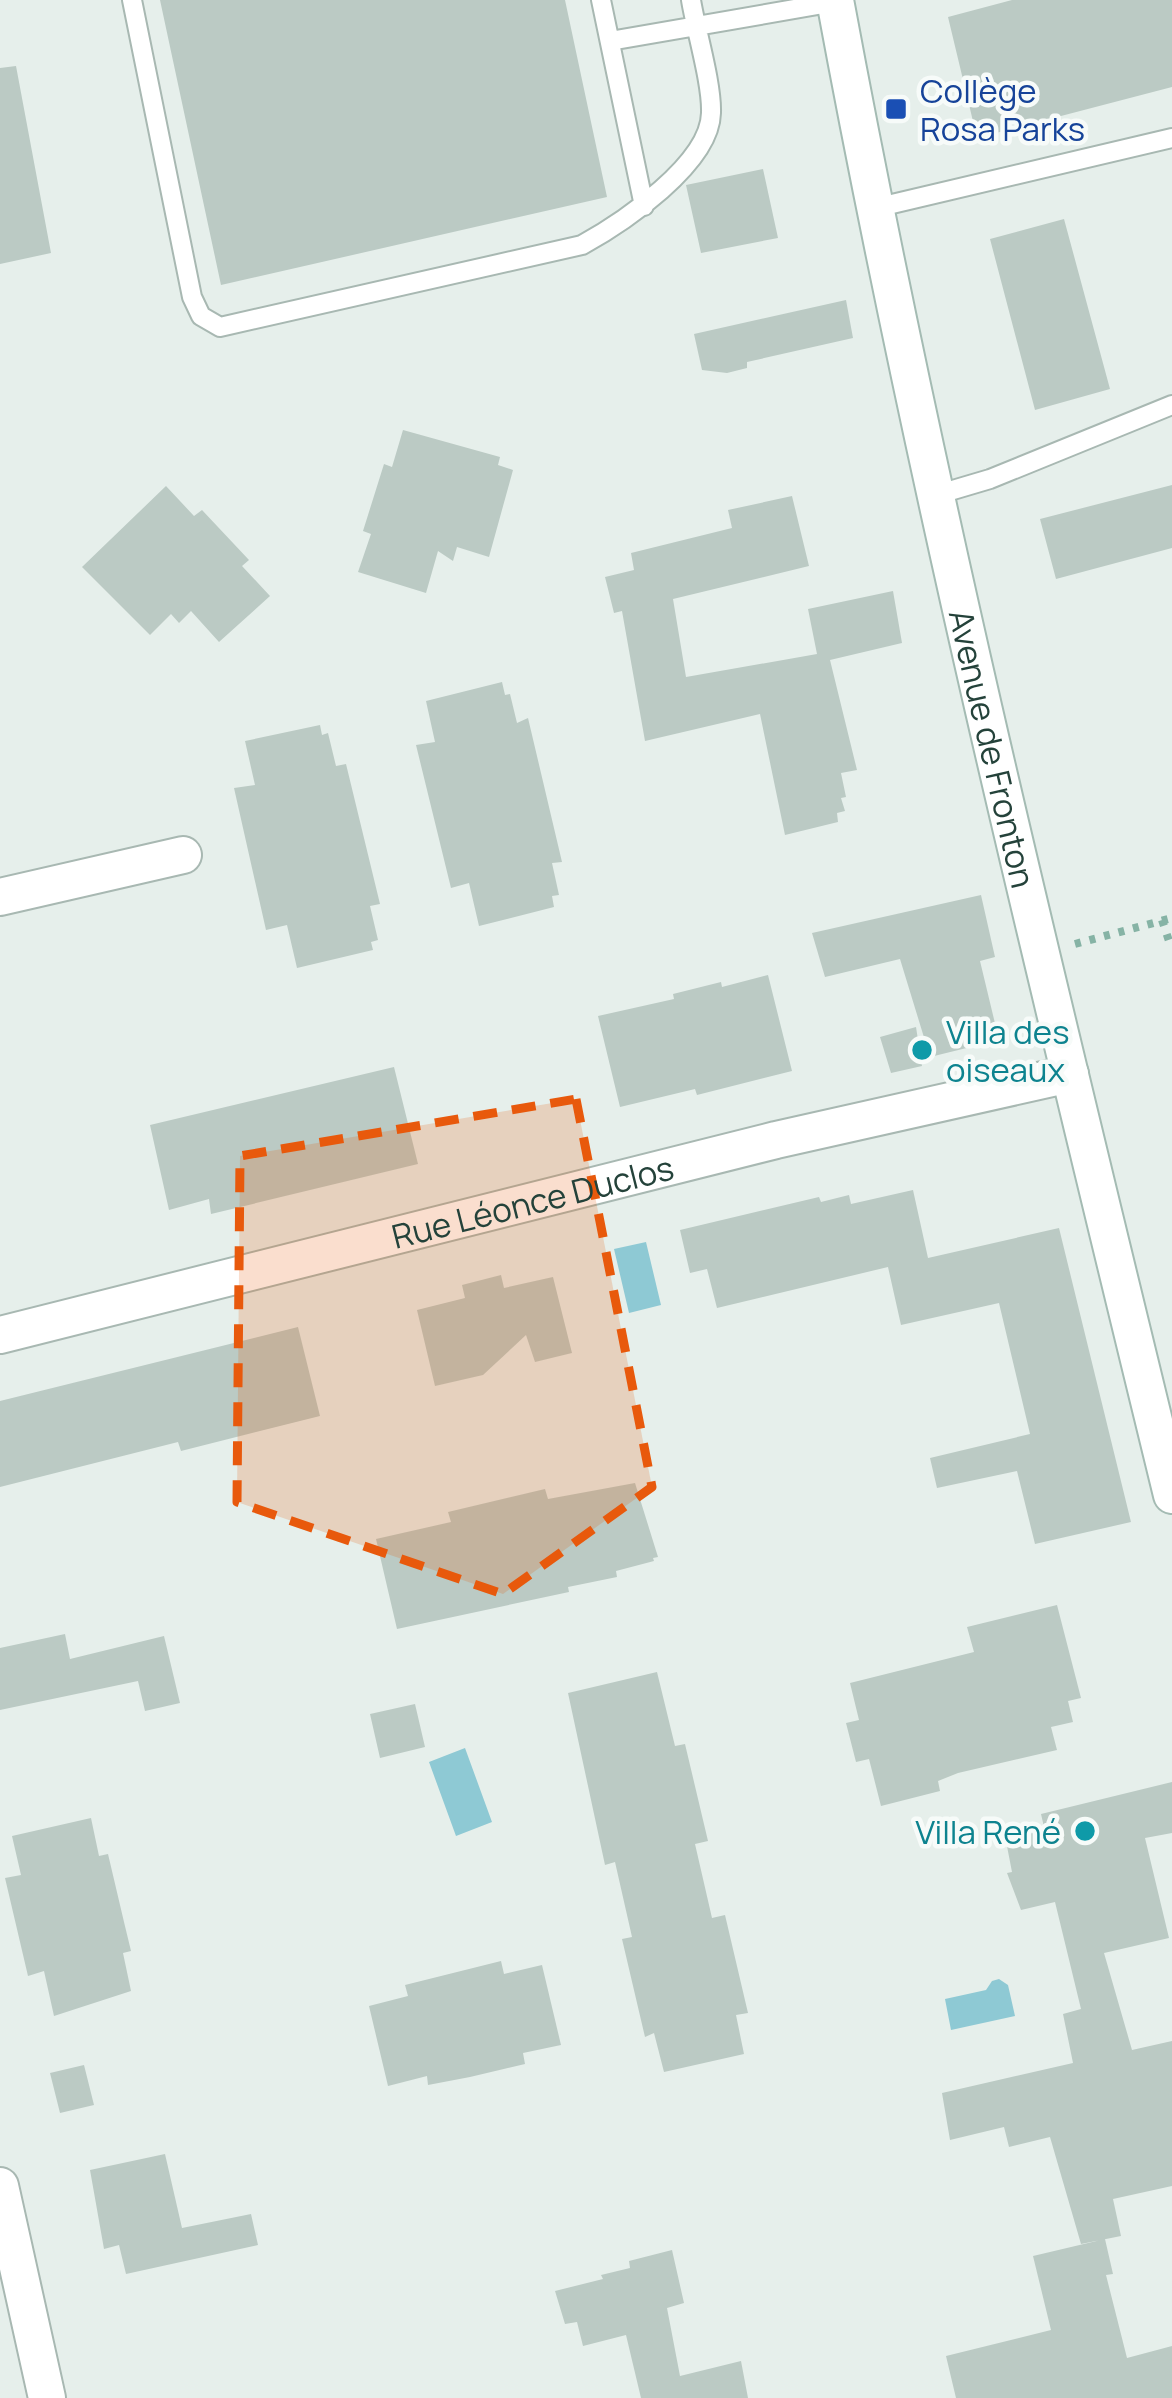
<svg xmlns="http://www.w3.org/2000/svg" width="1172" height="2398" viewBox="0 0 1172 2398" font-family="Manrope,sans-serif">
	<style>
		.water { fill: #8ec9d4 }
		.building { fill: #bbcac4 }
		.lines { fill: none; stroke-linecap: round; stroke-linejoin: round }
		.lane-casing { stroke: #a8b8b2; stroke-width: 22 }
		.street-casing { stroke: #a8b8b2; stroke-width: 40 }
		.secondary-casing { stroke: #a4bbb3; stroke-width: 40 }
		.path { stroke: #86b3a5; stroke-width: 8; stroke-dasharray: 6 9; stroke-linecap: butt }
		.lane { stroke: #fff; stroke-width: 18 }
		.street { stroke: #fff; stroke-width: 36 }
		.secondary { stroke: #fff; stroke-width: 36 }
		.marked { fill: #e8590c; fill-opacity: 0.2; stroke: #e8590c; stroke-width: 9; stroke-dasharray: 24 15; stroke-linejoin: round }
		.transit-dot { fill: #1a4fb4; stroke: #f7fbf9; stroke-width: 4.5 }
		.culture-dot { fill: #0f9aa8; stroke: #f7fbf9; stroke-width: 4.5 }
		.labels { text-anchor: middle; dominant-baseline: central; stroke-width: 9; stroke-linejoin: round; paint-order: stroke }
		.transit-label { font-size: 33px; fill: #164399; stroke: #f7fbf9; text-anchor: start }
		.street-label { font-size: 33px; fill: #24423a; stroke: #f7fbf9 }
		.culture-label { font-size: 33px; fill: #0d838f; stroke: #f7fbf9; text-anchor: start }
	</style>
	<rect width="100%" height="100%" fill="#e6efeb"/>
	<path class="water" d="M646,1242L661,1305L629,1313L614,1249Z
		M465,1748L492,1822L456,1836L429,1762Z
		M999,1979L1008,1985L1015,2016L951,2030L945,1999L986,1990L992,1981Z"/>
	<path class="building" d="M160,0H565L607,197L221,285Z
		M1012,0H1172V87L977,138L948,17Z
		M16,66L51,253L0,264V68Z
		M763,169L778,238L701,253L686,185Z
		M1064,219L1110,389L1035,410L990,239Z
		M846,300L853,338L747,362V368L727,373L702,370L694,334Z
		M403,430L500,457L498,465L513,470L489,557L457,547L453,561L438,551L426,593L358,572L371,534L363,531L384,464L392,467Z
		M1172,485V548L1056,579L1040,519Z
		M166,486L194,516L202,510L249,560L242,566L270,596L219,642L191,611L179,623L171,614L150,635L82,567Z
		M792,496L809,566L673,599L686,677L817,654L808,609L893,591L902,643L830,660L857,770L841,773L846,797L841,798L845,811L837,813L838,822L785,835L760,714L645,741L622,611L614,613L605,577L634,570L631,553L732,528L728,510Z
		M502,682L505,695L510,694L517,723L528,718L562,862L552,863L559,895L552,896L554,907L479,926L469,883L451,888L416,745L435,742L426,701Z
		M320,725L322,735L328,733L336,766L346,764L380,904L370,906L378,940L371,942L373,950L297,968L287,925L266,930L234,788L255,785L245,741Z
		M981,895L995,957L980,961L999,1040L930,1057L900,959L825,977L812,933Z
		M768,975L792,1071L697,1095L695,1089L620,1107L598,1016L674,999L673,994L721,982L722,987Z
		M916,1027L922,1066L891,1073L880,1037Z
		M394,1067L418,1164L211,1214L209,1199L169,1210L150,1125Z
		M913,1190L928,1258L1059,1228L1131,1522L1035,1544L1017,1471L937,1488L930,1458L1030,1434L999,1303L901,1325L888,1267L717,1308L707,1269L690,1273L680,1230L819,1197L821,1202L849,1195L851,1204Z
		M501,1275L504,1288L553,1277L572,1353L535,1362L526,1335L483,1375L435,1386L417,1310L465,1298L462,1285Z
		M298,1327L320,1416L181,1451L178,1442L0,1487V1401Z
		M635,1483L658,1557L653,1558L654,1561L616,1571L617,1577L568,1587L569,1592L397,1629L376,1539L451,1522L448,1512L545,1489L548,1499Z
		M1057,1605L1081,1698L1068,1701L1073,1722L1051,1727L1057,1750L958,1773L938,1781L940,1791L881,1806L869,1759L856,1762L846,1723L859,1720L850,1683L974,1652L967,1627Z
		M65,1634L70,1659L164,1636L180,1703L145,1711L138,1681L0,1710V1648Z
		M657,1672L675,1746L685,1744L708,1841L695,1844L712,1918L725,1915L748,2013L736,2015L744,2054L664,2072L654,2033L645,2037L622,1939L632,1937L615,1862L605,1865L568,1693Z
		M415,1704L425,1747L380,1758L370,1714Z
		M1172,1782V1833L1145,1838L1169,1938L1104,1953L1132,2050L1172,2041V2186L1113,2199L1121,2236L1081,2244L1050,2137L1009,2147L1004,2127L950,2140L942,2093L1073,2063L1063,2014L1081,2009L1055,1902L1021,1910L1007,1873L1012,1872L1005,1836L1044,1827L1041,1814Z
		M91,1818L99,1856L108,1854L124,1922L131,1951L123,1953L131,1991L54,2016L44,1971L28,1976L5,1878L21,1875L12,1836Z
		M501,1961L504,1974L542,1965L561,2045L523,2053L525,2064L470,2077L428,2085L427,2076L388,2086L369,2006L408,1996L405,1985Z
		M84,2065L94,2105L60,2113L50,2073Z
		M165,2154L182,2228L251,2214L258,2245L126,2274L119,2245L104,2249L90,2170Z
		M1105,2239L1113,2274L1106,2275L1127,2358L1172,2346V2398H956L946,2356L1051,2330L1033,2256Z
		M672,2250L684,2303L667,2308L680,2376L741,2361L748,2398H641L626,2335L583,2346L577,2322L565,2324L555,2291L603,2279L601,2275L630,2268L629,2261Z"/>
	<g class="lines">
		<defs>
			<path id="lane" d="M132,0L192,297L201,316L220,327L582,245C622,223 710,164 711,113C712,83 696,31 691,0
				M601,0L644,206
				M610,41L835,2
				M875,208L1172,138
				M936,495L990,479L1172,405"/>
			<g id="street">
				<path d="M0,897L183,855"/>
				<path id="s1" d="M0,1335L776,1140L1070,1074"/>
				<path d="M0,2186L47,2398"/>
			</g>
			<g id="secondary">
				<path id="s2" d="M835,0C928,502 1051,999 1172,1495"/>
			</g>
		</defs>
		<use href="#lane" class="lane-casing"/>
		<use href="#street" class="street-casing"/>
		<use href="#secondary" class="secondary-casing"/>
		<path class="path" d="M1162,920L1169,941
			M1075,944L1172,918"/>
		<use href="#lane" class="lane"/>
		<use href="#street" class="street"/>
		<use href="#secondary" class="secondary"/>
	</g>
	<path class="marked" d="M576,1099L652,1487L503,1594L237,1502L240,1156Z"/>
	<rect class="transit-dot" x="884" y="97" width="24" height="24" rx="6"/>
	<g class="culture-dot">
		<circle cx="922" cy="1050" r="12"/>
		<circle cx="1085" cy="1831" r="12"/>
	</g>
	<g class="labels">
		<g class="transit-label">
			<text x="920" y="90">Collège<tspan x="920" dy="38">Rosa Parks</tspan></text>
		</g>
		<g class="street-label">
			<text stroke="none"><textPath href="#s2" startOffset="765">Avenue de Fronton</textPath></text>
			<text stroke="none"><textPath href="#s1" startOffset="549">Rue Léonce Duclos</textPath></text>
		</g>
		<g class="culture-label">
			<text x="946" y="1031">Villa des<tspan x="946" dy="38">oiseaux</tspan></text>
			<text x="1061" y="1831" text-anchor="end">Villa René</text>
		</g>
	</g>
</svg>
